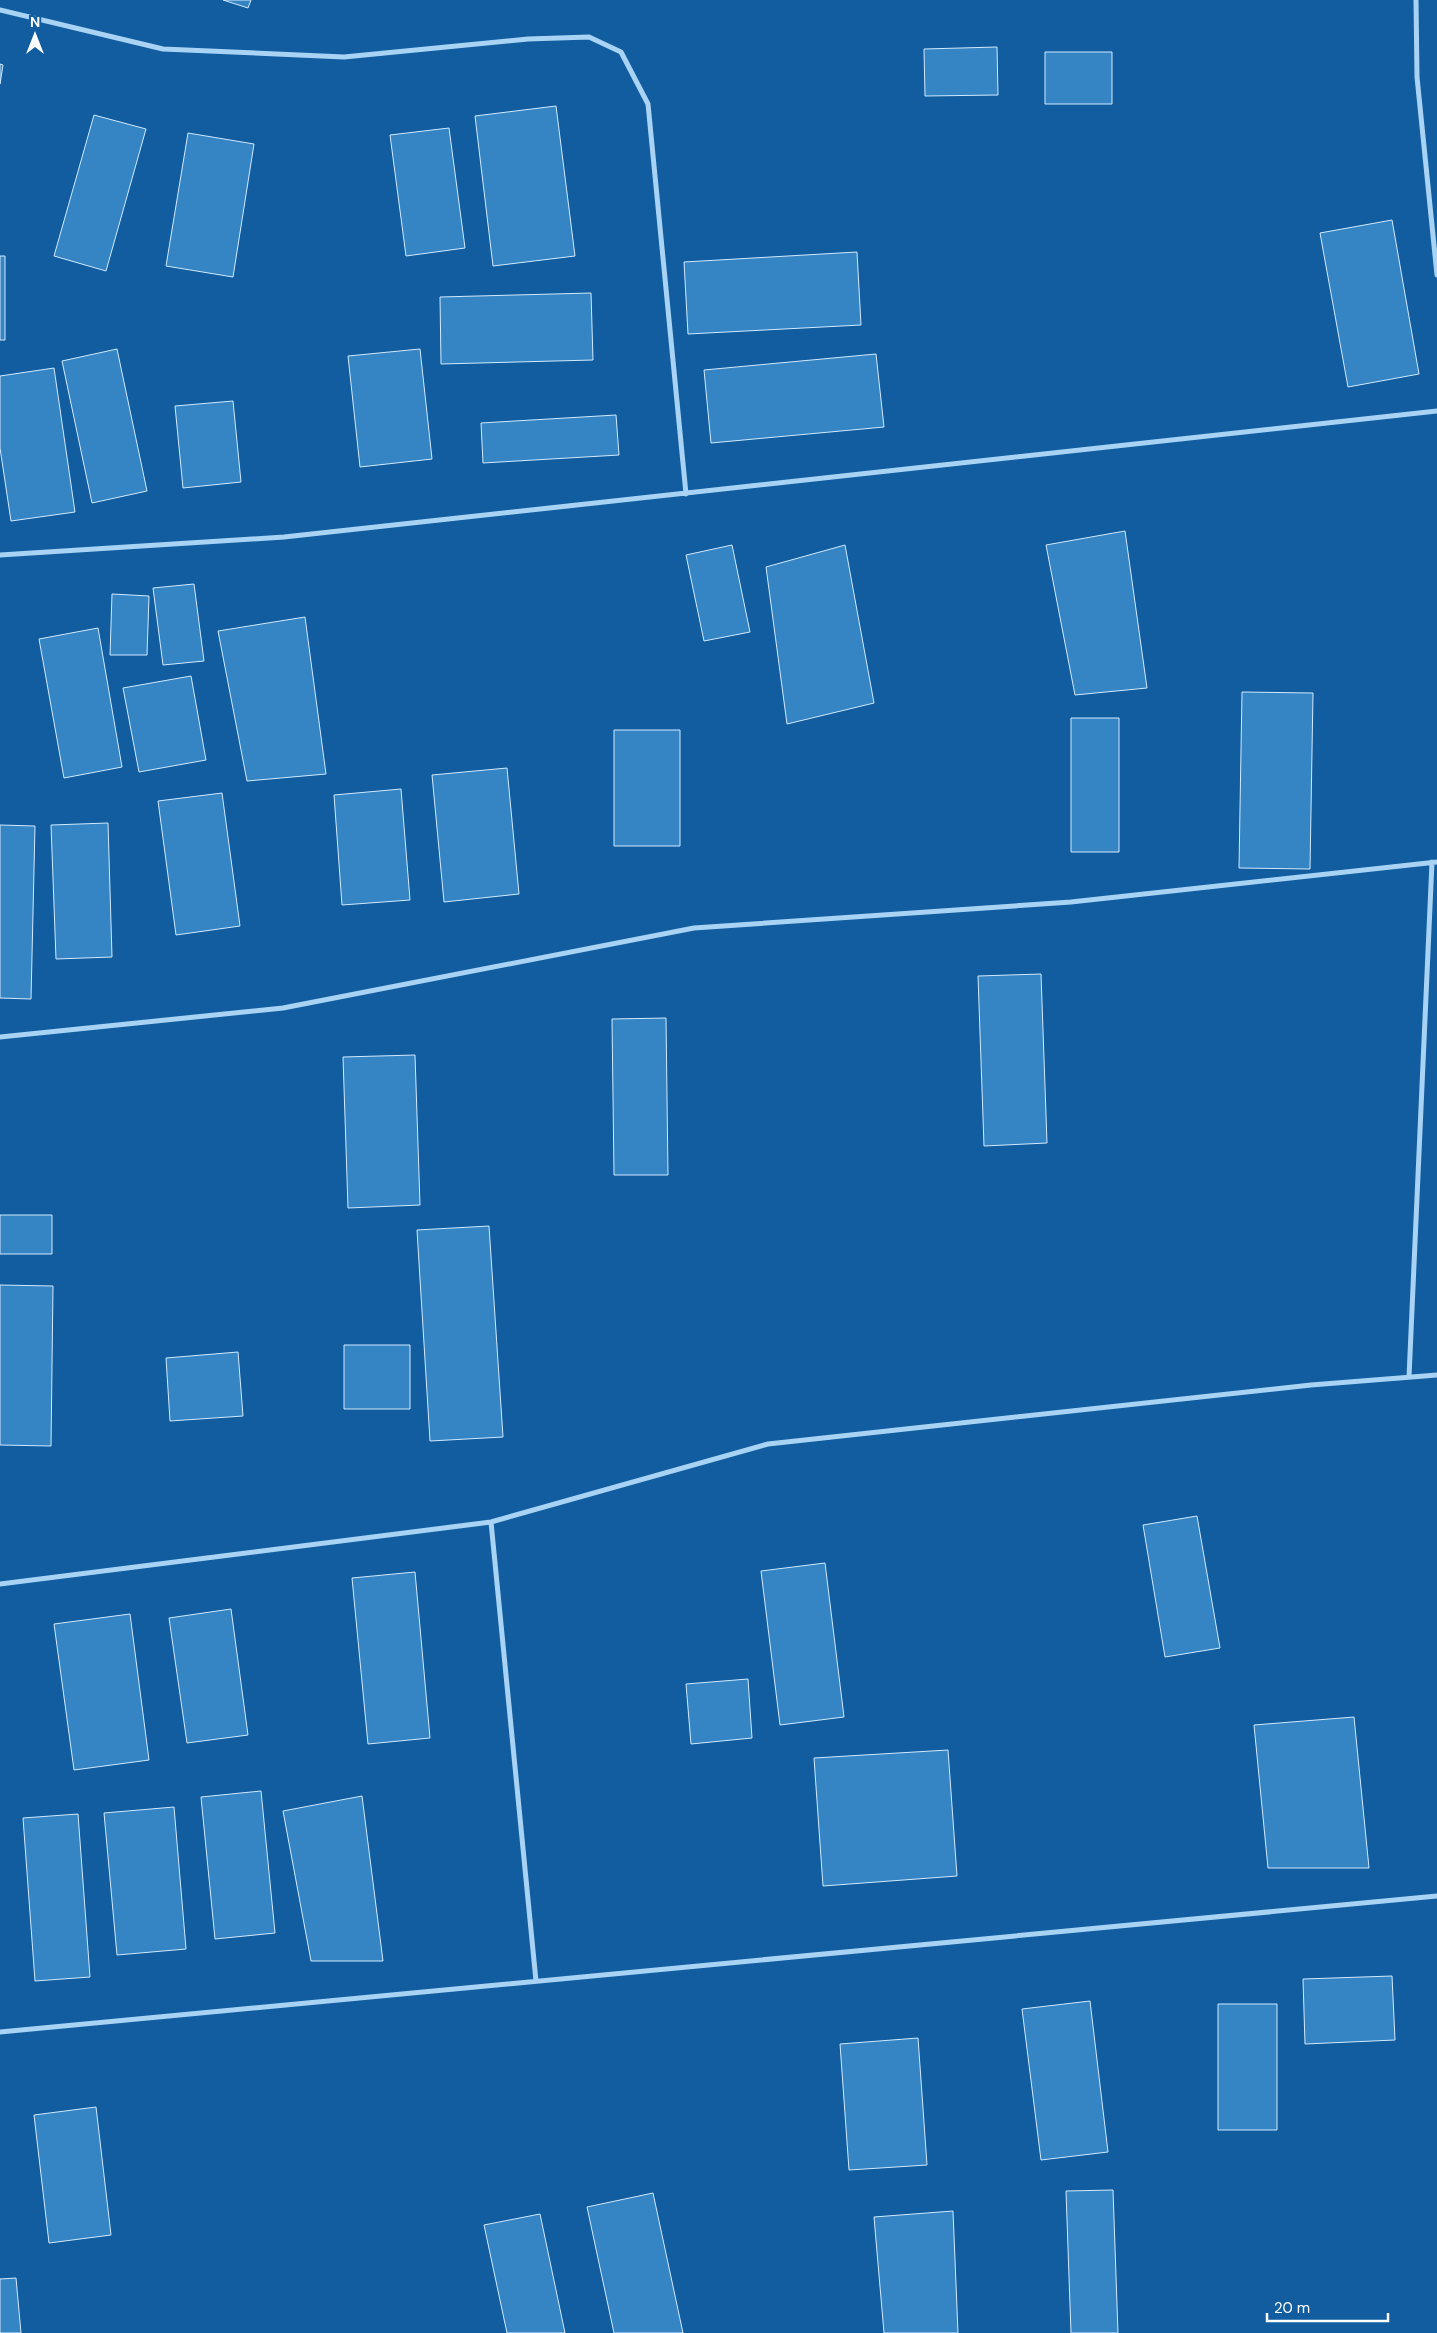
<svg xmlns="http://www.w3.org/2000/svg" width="1437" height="2333" viewBox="0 0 1437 2333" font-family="'DM Sans',sans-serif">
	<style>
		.building { fill: #3584c4; stroke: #d2eafe }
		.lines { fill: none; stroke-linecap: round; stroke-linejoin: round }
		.street { stroke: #a9d3f5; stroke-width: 5 }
	</style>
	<rect width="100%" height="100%" fill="#115d9f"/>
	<path class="building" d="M223,0H251L248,8Z
		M997,47L998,95L925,96L924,49Z
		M1045,52H1112V104H1045Z
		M0,64L3,65L0,84Z
		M556,106L575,256L493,266L475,116Z
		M94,115L146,129L106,271L54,256Z
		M449,128L465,248L406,256L390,135Z
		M188,133L254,144L233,277L166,266Z
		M1392,220L1419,374L1348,387L1320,233Z
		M857,252L861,325L688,334L684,262Z
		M0,256H5V340H0Z
		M591,293L593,360L441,364L440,297Z
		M117,349L147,491L92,503L62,361Z
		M420,349L432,459L360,467L348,356Z
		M876,354L884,427L711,443L704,370Z
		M54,368L75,512L11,521L0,448V376Z
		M233,401L241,482L183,488L175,406Z
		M616,415L619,455L483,463L481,423Z
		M1125,531L1147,688L1075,695L1046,545Z
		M732,545L750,632L704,641L686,555Z
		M845,545L874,703L787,724L766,567Z
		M194,584L204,661L163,665L153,588Z
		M112,594L149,596L147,655H110Z
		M305,617L326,774L247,781L218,631Z
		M98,628L122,767L64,778L39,639Z
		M191,676L206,760L139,772L123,688Z
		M1242,692L1313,693L1310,869L1239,868Z
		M1071,718H1119V852H1071Z
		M614,730H680V846H614Z
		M507,768L519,894L444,902L432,775Z
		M401,789L410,900L342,905L334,795Z
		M222,793L240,926L176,935L158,801Z
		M108,823L112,957L56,959L51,825Z
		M0,825L35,826L31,999L0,998Z
		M1041,974L1047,1143L984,1146L978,976Z
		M666,1018L668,1175H614L612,1019Z
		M415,1055L420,1205L348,1208L343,1057Z
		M0,1215H52V1254H0Z
		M489,1226L503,1437L430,1441L417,1230Z
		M0,1285L53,1286L51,1446L0,1445Z
		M344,1345H410V1409H344Z
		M238,1352L243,1416L170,1421L166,1358Z
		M1197,1516L1220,1648L1165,1657L1143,1525Z
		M825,1563L844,1717L780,1725L761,1571Z
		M415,1572L430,1738L368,1744L352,1578Z
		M231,1609L248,1735L187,1743L169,1618Z
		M130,1614L149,1760L74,1770L54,1624Z
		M748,1679L752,1738L691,1744L686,1684Z
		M1354,1717L1369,1868H1268L1254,1725Z
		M948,1750L957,1876L823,1886L814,1758Z
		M261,1791L275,1933L215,1939L201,1797Z
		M362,1796L383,1961H311L283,1811Z
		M174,1807L186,1949L117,1955L104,1813Z
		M78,1814L90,1977L35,1981L23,1818Z
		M1392,1976L1395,2040L1305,2044L1303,1979Z
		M1090,2001L1108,2152L1041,2160L1022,2009Z
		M1218,2004H1277V2130H1218Z
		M918,2038L927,2165L849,2170L840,2044Z
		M96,2107L111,2235L49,2243L34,2115Z
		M1113,2190L1118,2333H1071L1066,2191Z
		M653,2193L683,2333H614L587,2207Z
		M953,2211L958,2333H884L874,2217Z
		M540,2214L565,2333H507L484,2225Z
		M16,2278L21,2333H0V2279Z"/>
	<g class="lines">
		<path class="street" d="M1416,0L1417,77L1437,275
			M0,10L163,49L344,57L528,39L589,37L621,52L648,104L686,494
			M0,555L284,537L1437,411
			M0,1037L283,1008L694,928L1071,902L1437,862
			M1409,1377L1432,862
			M491,1522L536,1981
			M0,1584L491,1522L768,1444L1311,1385L1437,1375
			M0,2032L1437,1896"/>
	</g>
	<g transform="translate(35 35)" stroke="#115d9f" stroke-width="4" paint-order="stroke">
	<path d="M0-4L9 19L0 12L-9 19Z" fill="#ffffff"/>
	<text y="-8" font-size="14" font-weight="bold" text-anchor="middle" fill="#ffffff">N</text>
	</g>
	<path d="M1267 2313v8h121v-8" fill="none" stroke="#ffffff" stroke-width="2.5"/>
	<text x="1274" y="2313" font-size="15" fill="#ffffff" stroke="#115d9f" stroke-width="4" paint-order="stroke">20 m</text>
</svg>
